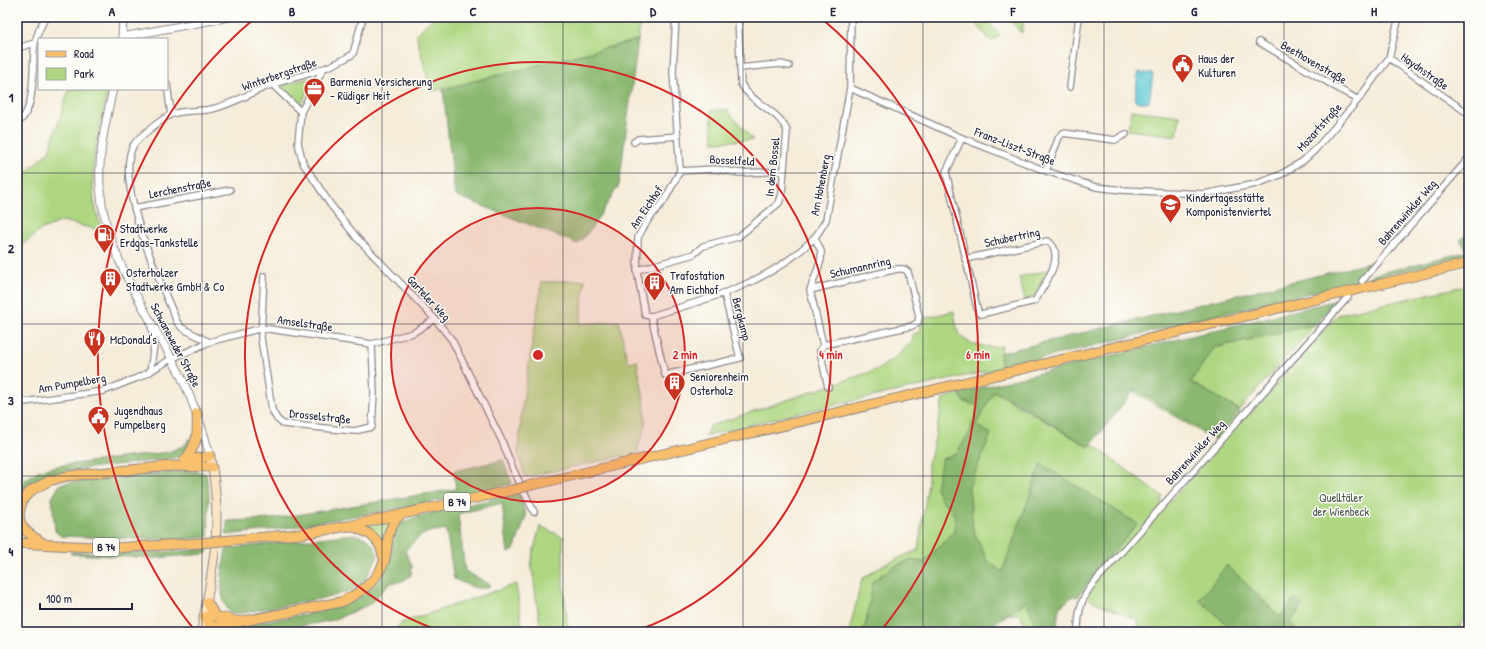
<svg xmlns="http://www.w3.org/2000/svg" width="1486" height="649" viewBox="0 0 1486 649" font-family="'Patrick Hand',sans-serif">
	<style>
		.green { fill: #afd782; stroke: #687c5e }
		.forest { fill: #8bb870; stroke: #566d56 }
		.water { fill: #5dc9d5; stroke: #407688 }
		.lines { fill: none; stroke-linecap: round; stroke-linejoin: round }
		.minor-casing { stroke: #8c878a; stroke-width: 8 }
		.tertiary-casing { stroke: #8c878a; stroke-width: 9 }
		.secondary-casing { stroke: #8c878a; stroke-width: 10 }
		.primary-casing { stroke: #8c878a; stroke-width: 11 }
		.minor { stroke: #fff; stroke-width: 5.5 }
		.tertiary { stroke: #fff; stroke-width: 7 }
		.secondary { stroke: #fce5c4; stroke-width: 8 }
		.primary { stroke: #f8bf6c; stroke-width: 9 }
		.primary-bridge-casing { stroke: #8c878a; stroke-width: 11; stroke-linecap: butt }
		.primary-bridge { stroke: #f8bf6c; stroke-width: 9 }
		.grid { fill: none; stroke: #22223b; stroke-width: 1; stroke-opacity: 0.55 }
		.ring { fill: none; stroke: #d62828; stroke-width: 2 }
		.labels { text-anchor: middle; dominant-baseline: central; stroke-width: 3; stroke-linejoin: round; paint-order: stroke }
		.shield { fill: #fdfcf7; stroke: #646373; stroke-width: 1 }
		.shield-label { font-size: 11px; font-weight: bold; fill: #22223b }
		.poi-label { font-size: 12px; fill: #22223b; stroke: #fdfcf7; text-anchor: start }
		.street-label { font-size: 12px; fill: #22223b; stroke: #fdfcf7 }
		.park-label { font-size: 12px; fill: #4c5850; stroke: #fdfcf7 }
		.centre { fill: #d62828; stroke: #fdfcf7; stroke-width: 2 }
		.ring-label { font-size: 12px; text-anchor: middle; font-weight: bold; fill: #d62828; stroke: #fdfcf7; stroke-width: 3; stroke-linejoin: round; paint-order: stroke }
		.neatline { fill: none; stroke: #22223b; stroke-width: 1.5 }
		.grid-label { font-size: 13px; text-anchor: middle; font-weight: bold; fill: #22223b }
	</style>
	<rect width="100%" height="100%" fill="#fdfcf7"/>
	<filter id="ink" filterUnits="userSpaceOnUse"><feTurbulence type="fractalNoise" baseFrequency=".025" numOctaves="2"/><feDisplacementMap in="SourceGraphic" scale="8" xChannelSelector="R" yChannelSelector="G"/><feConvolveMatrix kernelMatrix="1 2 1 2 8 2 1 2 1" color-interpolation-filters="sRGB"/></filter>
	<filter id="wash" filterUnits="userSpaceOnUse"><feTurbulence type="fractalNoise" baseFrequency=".012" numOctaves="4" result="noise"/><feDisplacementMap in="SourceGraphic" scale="16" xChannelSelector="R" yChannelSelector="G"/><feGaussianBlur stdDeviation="0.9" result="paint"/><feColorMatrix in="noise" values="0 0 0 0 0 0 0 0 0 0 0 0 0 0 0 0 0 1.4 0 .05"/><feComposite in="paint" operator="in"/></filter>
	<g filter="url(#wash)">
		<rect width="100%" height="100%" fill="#f5ecd9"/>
		<path class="green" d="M434,17H641L638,40L443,89L431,91L416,34Z
			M970,17H984L1000,35L992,42Z
			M1006,17H1024L1022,33Z
			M309,78L312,81L300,107L281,85Z
			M69,89H108C100,126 89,163 94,201C96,211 99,221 102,231L63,221L42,229L17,249V181L49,151Z
			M711,110H727L753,140L713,142Z
			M1131,110L1180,116L1177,136L1128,130Z
			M1048,270L1033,298L1025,300L1019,277Z
			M585,280L580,324L619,321L628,362L637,361C640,382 647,405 645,426C644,436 637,443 638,453L525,477L518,452L523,401L542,282Z
			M1469,285V603L1458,632H1139L1138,620L1092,601L1076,585L1048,610L1047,632H1027L1020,614H1008L976,632H849L862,579L883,565L918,550L928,483V463L931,456L943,399L959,393L961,396L994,391L1089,447L1092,444L1163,497L1160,501L1167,505L1221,444L1094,368L1145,359L1247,417L1339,314Z
			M954,311C955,318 956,327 959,333C966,346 989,348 1002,346L1000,353L1002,368L785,416L705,436L710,426L879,369L900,354L913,340L912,334L921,332L920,327L925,318Z
			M1316,324L1239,410L1191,382L1213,348Z
			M391,521L385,548L366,528L367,526Z
			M540,526L563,537V582L568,632H541L531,561Z
			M516,584L523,632H392L401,623Z"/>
		<path class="forest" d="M638,40L619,185L591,229L578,244L455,195L443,89Z
			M1469,231V255L1368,279L1372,275L1465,252L1467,250L1460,241Z
			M1373,262L1355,282L1002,368L1000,353Z
			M1338,300L1316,324L1213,348L1191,382L1239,410L1216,439L1135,389L1089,447L1021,405L994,391L976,425L991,434L969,487L973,529L987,560L1002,572L1041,464L1138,524L1091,577L1078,597L1073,596L1059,608L1056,632H1037L1027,601L982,632H861L866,624L873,581L893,567L909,560L924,562L954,531L955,516L941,499L936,488L942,459L956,453L970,432L979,406L964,402L959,393Z
			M189,438L192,444L187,453L171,459L70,470L49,475L32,482L20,492L17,490L25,480L38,471L57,466L169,452L185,445Z
			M503,460L512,484L408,507L279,529L226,535L227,521L272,519L456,489L454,471Z
			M187,471L201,472L206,474L209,494L208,537L179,540L61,536L55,531L52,498L60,484L78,481Z
			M519,493L526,516L514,550L508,553L502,503L458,514L465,571L491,585C479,593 466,584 454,579L446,530C422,531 421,535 405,551L412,565L411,575L403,581L390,583L370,604L334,620L269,632H225L254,623L319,612L354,601L367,592L381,578L389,564L396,528L402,523L419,516Z
			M353,534C368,537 374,542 378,556L365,580L353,590L329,597L243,613H230C216,595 223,570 226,549Z
			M207,549V553L204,554L155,558L71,554V552L153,553Z
			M1227,565L1280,617L1295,598L1303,606L1290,622L1298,632H1236L1199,600Z"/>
		<path class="water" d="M1138,72L1153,74L1149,103L1135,101Z"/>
	</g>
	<g filter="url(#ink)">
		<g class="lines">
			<defs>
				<path id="minor" d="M676,17L673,72L680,171L664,201L648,220L638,237L637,270L645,315L651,316C709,299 771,283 814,238C819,233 822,226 826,220L850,88L851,17
					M1259,42L1358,100
					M17,48L35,43
					M1389,58L1469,114
					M740,68L780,64L789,66
					M322,71L301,112L298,143L303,163L330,204L357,238L435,319L452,340L502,441L513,469L534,512
					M167,84L171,114
					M273,85L301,112
					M1070,87L1079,17
					M850,88L962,138L1046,171L1096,187L1122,190L1204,194L1256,184L1280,175L1303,161L1315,150L1358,100L1389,58L1399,17
					M17,123C38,110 31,64 35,43C37,34 41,25 46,17
					M962,138L946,172L978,312L981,314L1035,301C1044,285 1067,255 1048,241L965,259
					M634,142L638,139L678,136
					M680,171L715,169L740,173L783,171
					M1046,171L1059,137L1063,133L1115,140L1126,134
					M134,208L230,190
					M815,238L821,251V260L810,290L823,345L820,351L828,387
					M637,270L694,254L703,246L738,237L779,203L782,194L787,131C779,110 752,104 741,84L738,17
					M264,276L261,338L272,410L277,419L283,424L354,431L372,427L374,393L372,344
					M1362,281L1469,158
					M810,290L897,269H904L908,272L919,316L918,322L912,326L823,345
					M651,316L665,375L740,358L724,293
					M209,342L182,328L177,322C161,283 114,185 133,146C138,137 161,120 170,115C182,109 200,112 212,109C234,104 253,91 274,84C302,75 328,70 353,54L363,17
					M150,372L154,345L151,324
					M17,403L104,391L142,376L171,359L209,342L262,328L372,344L413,333L435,319
					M1078,632C1078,614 1080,600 1092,585L1348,297"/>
				<path id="tertiary" d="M122,37L229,17
					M122,39L123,17
					M113,89C106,121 98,152 100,185C104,256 150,315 181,376C193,402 203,428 210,456"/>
				<path id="secondary" d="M201,632C213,570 224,519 210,456"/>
				<path id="primary" d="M185,460C198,443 198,434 197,413
					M184,461L210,456
					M528,486L1469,263
					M23,500C12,525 26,533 45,544
					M17,505L32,490L49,481L67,476L171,466L212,467
					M350,526C367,531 380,537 383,556
					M232,540L300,534L348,526L513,490
					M17,543L112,548L200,543
					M207,602L215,616
					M213,627L204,617L210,615L237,621
					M206,632L208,629L213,627L341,602C360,593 376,582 384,562C388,551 386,538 391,528C393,523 397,519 400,515"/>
			</defs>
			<use href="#minor" class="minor-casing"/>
			<use href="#tertiary" class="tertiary-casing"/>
			<use href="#secondary" class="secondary-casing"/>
			<use href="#primary" class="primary-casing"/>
			<use href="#minor" class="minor"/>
			<use href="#tertiary" class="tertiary"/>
			<use href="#secondary" class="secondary"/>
			<use href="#primary" class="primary"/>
			<defs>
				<path id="primary-bridge" d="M513,490L528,486
					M200,543L232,540"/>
			</defs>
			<use href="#primary-bridge" class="primary-bridge-casing"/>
			<use href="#primary-bridge" class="primary-bridge"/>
		</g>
	</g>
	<path class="grid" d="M202,17V632M382,17V632M563,17V632M743,17V632M923,17V632M1104,17V632M1284,17V632M17,173H1469M17,324H1469M17,476H1469"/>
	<circle cx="538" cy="355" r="147" fill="#d62828" fill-opacity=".12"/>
	<g class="ring">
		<circle cx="538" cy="355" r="147"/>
		<path d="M440 631A293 293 0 1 1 636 631"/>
		<path d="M196 632A440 440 0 0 1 255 18M821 18A440 440 0 0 1 880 632"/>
	</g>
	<defs>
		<symbol id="civic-pin" viewBox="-11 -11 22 30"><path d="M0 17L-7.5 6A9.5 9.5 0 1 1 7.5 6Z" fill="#c8321e" stroke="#fdfcf7"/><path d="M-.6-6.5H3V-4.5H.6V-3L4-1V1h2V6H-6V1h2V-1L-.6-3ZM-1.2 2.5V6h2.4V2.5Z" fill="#fff"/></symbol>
		<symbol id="office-pin" viewBox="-11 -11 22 30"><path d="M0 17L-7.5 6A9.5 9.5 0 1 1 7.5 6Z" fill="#c8321e" stroke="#fdfcf7"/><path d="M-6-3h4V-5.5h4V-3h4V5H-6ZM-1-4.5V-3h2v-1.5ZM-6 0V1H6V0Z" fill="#fff"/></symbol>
		<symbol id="school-pin" viewBox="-11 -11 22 30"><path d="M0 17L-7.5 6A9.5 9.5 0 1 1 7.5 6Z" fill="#c8321e" stroke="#fdfcf7"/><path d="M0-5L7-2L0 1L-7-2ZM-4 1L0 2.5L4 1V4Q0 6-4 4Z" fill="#fff"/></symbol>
		<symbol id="fuel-pin" viewBox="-11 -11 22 30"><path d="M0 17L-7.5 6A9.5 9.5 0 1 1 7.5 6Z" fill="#c8321e" stroke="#fdfcf7"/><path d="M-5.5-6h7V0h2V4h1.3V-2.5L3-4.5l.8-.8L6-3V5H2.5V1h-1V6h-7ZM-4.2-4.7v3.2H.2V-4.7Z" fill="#fff"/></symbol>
		<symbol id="building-pin" viewBox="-11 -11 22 30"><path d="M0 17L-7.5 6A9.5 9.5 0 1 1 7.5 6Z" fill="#c8321e" stroke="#fdfcf7"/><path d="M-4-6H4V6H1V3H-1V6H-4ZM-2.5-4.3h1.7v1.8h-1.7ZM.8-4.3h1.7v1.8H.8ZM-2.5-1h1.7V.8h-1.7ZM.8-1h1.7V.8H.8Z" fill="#fff"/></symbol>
		<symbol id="restaurant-pin" viewBox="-11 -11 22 30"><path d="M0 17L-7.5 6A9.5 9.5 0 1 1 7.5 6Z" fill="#c8321e" stroke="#fdfcf7"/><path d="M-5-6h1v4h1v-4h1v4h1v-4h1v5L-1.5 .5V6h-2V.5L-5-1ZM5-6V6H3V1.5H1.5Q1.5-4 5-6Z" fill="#fff"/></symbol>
	</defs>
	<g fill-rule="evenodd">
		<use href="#civic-pin" x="1170" y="52" width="25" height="34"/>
		<use href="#office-pin" x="302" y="76" width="25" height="34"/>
		<use href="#school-pin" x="1158" y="192" width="25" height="34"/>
		<use href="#fuel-pin" x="92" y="222" width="25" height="34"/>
		<use href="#building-pin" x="98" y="266" width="25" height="34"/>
		<use href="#building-pin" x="642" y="270" width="25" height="34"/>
		<use href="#restaurant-pin" x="82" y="326" width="25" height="34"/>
		<use href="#building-pin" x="662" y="370" width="25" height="34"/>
		<use href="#civic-pin" x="86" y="404" width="25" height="34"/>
	</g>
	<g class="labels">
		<g class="shield">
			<rect x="444" y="493" width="26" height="18" rx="3"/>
			<rect x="93" y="538" width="26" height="18" rx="3"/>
		</g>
		<g class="shield-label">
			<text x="457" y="502">B 74</text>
			<text x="106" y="547">B 74</text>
		</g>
		<g class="poi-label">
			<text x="1198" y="58">Haus der<tspan x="1198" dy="14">Kulturen</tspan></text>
			<text x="330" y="81">Barmenia Versicherung<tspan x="330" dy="14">- Rüdiger Heit</tspan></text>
			<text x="1186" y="197">Kindertagesstätte<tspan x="1186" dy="14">Komponistenviertel</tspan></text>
			<text x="120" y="228">Stadtwerke<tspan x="120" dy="14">Erdgas-Tankstelle</tspan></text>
			<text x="126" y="272">Osterholzer<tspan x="126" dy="14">Stadtwerke GmbH &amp; Co</tspan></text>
			<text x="670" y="275">Trafostation<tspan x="670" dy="14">Am Eichhof</tspan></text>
			<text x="110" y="339">McDonald's</text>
			<text x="690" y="376">Seniorenheim<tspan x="690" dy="14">Osterholz</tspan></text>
			<text x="114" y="410">Jugendhaus<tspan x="114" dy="14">Pumpelberg</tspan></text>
		</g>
		<g class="street-label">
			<text transform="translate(1314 62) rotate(30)">Beethovenstraße</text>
			<text transform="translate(1425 71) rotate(35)">Haydnstraße</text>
			<text transform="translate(279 74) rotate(-19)">Winterbergstraße</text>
			<text transform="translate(1319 127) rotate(-48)">Mozartstraße</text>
			<text transform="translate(1015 146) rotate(21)">Franz-Liszt-Straße</text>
			<text transform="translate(732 160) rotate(3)">Bosselfeld</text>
			<text transform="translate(772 167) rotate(-84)">In dem Bossel</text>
			<text transform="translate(820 185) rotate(-79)">Am Hohenberg</text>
			<text transform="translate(180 188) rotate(-11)">Lerchenstraße</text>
			<text transform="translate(646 207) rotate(-56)">Am Eichhof</text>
			<text transform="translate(1407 212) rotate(-49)">Bahrenwinkler Weg</text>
			<text transform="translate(1012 237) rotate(-12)">Schubertring</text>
			<text transform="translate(860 267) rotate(-13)">Schumannring</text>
			<text transform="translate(429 298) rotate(47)">Garteler Weg</text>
			<text transform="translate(742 319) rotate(76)">Bergkamp</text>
			<text transform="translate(305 323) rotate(8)">Amselstraße</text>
			<text transform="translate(176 345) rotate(62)">Schwaneweder Straße</text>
			<text transform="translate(72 383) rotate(-10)">Am Pumpelberg</text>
			<text transform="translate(320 416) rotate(6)">Drosselstraße</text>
			<text transform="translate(1195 452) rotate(-48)">Bahrenwinkler Weg</text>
		</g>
		<g class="park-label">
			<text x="1341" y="497">Quelltäler<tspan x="1341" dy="14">der Wienbeck</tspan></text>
		</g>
	</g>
	<circle cx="538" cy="355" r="6" class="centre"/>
	<g class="ring-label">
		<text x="685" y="359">2 min</text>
		<text x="831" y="359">4 min</text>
		<text x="978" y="359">6 min</text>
	</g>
	<rect width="1486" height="649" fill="none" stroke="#fdfcf7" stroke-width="44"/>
	<rect x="38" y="38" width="130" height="52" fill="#fdfcf7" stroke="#a5a5ac"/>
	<rect x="46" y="51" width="20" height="6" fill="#f8bf6c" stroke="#a5a5ac"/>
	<text x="74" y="58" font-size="12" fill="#22223b">Road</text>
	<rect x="46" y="68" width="20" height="12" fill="#afd782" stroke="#a5a5ac"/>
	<text x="74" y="78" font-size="12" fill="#22223b">Park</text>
	<path d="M40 603v6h92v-6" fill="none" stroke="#22223b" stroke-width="2"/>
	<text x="46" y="603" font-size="12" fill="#22223b" stroke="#fdfcf7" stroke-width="3" paint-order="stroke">100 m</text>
	<rect x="22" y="22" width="1442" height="605" class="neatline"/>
	<g class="grid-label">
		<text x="112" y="16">A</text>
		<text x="292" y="16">B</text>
		<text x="473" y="16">C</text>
		<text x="653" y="16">D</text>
		<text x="833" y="16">E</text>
		<text x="1013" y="16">F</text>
		<text x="1194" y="16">G</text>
		<text x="1374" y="16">H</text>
		<text x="11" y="102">1</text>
		<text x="11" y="253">2</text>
		<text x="11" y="405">3</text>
		<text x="11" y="556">4</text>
	</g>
</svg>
